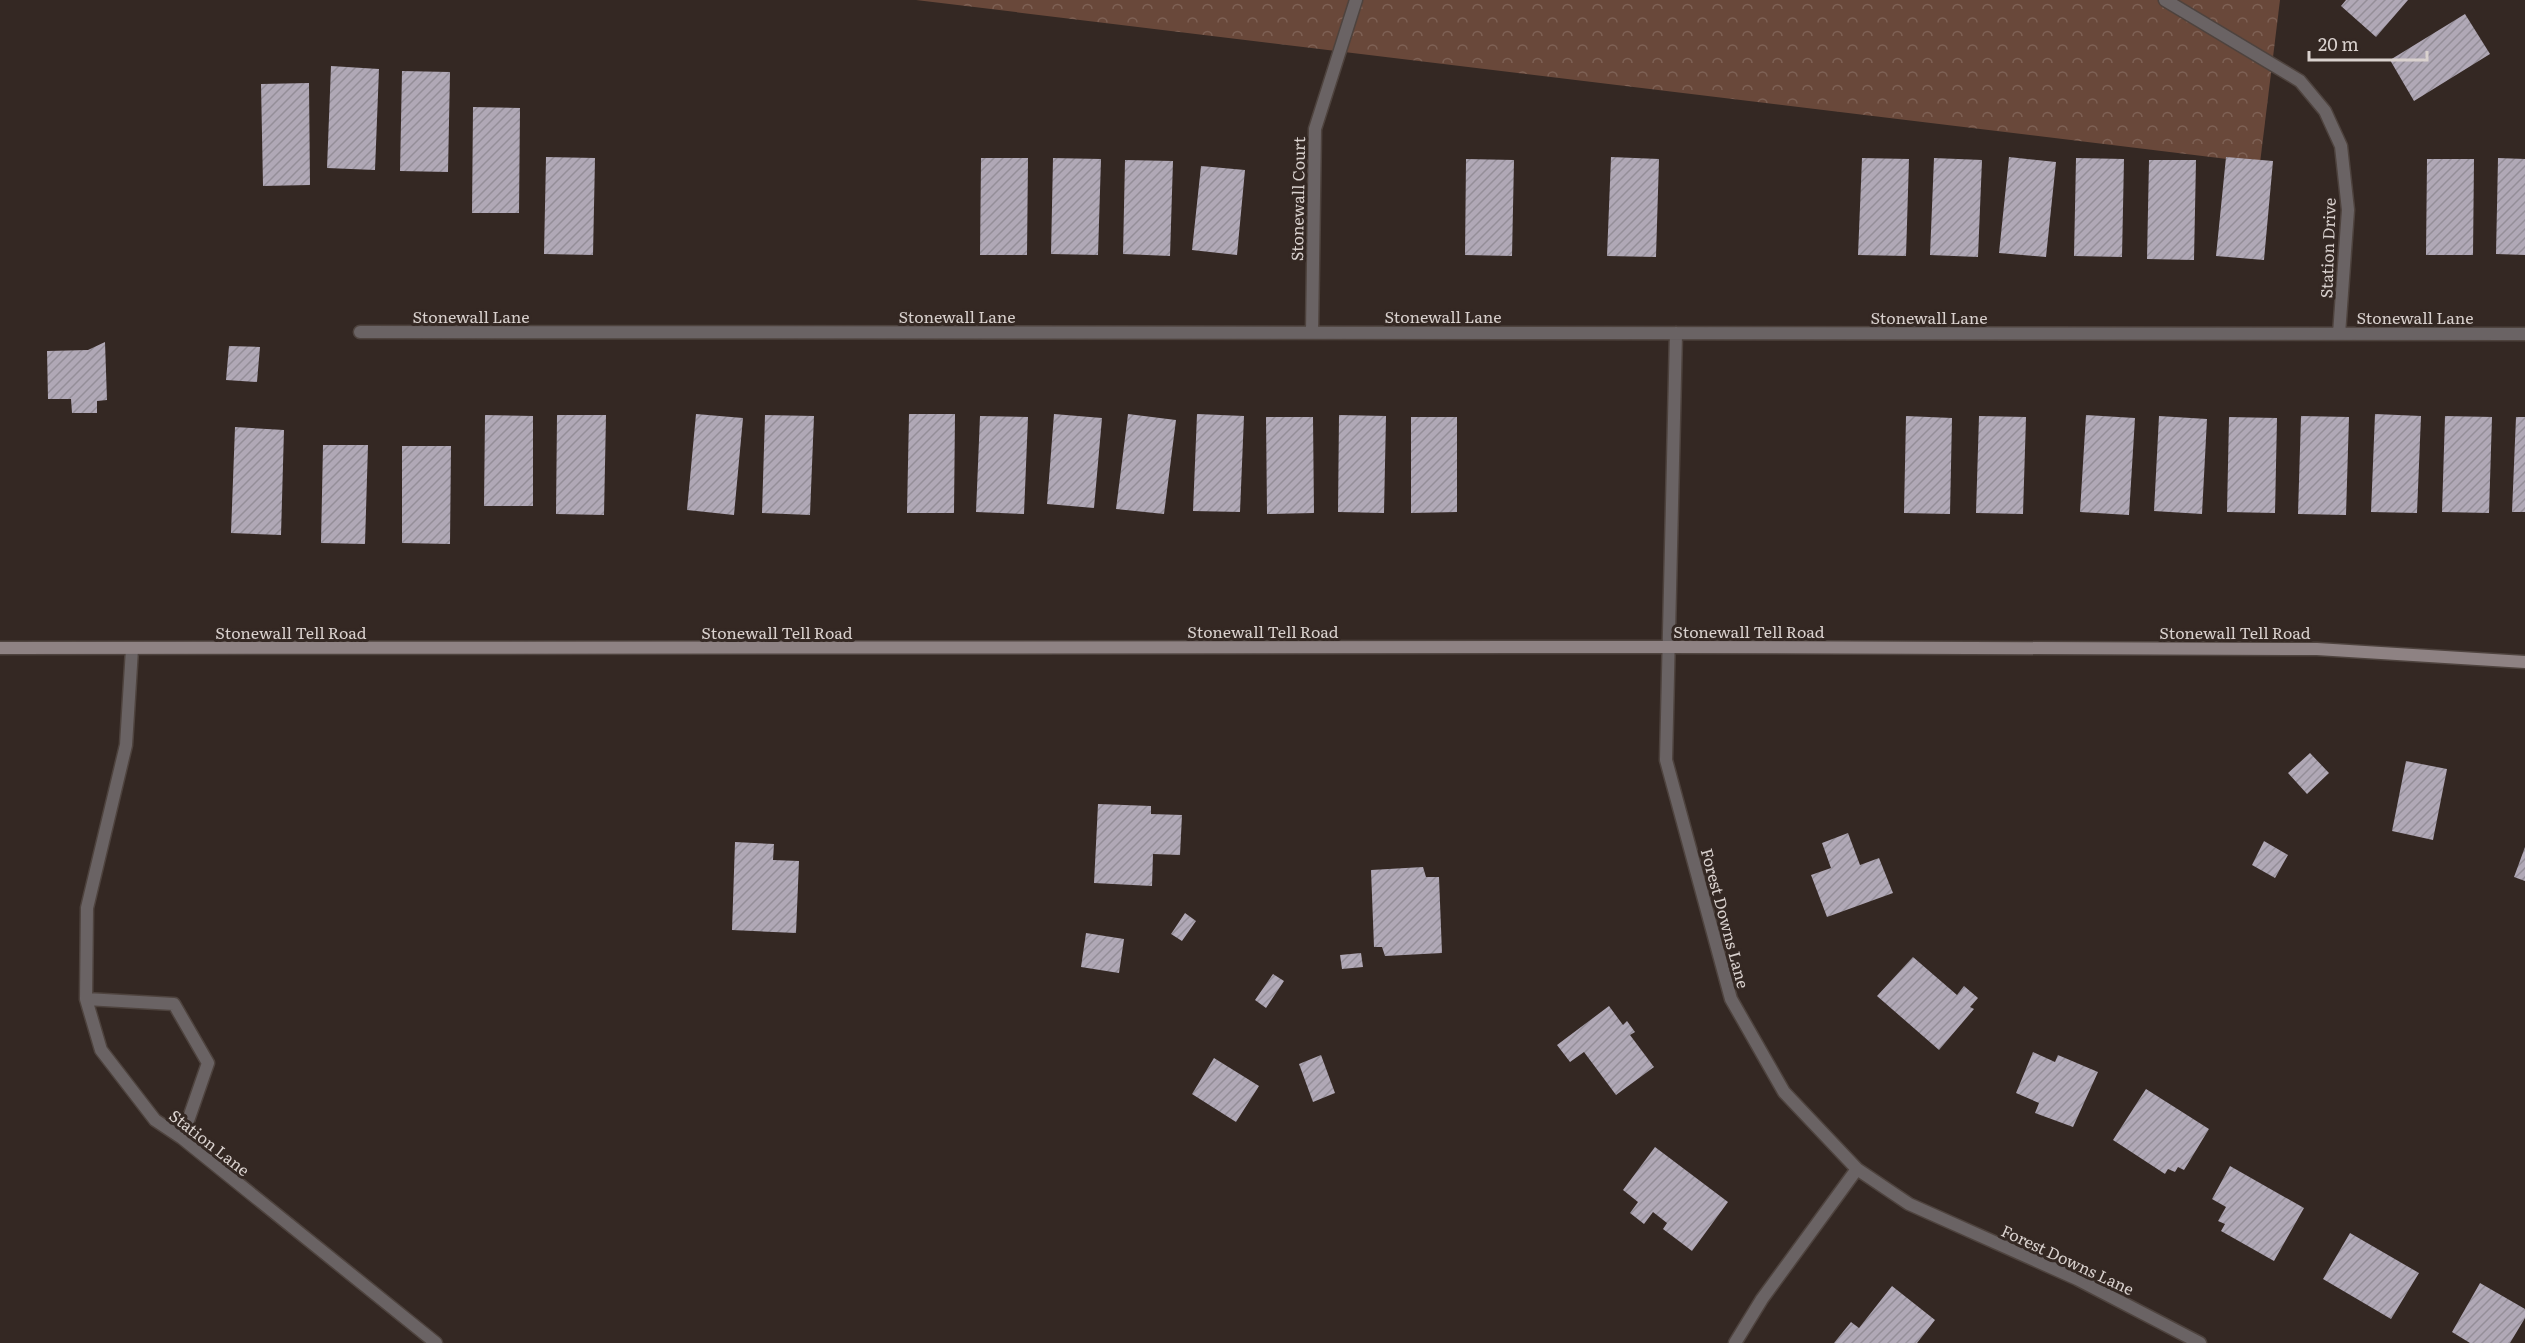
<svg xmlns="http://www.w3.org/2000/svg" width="2525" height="1343" viewBox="0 0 2525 1343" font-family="Literata,serif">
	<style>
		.forest { fill: url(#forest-crowns) }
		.building { fill: url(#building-hatch) }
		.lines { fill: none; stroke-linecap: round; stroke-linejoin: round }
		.street-casing { stroke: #4e433e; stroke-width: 15 }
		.secondary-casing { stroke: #4e433e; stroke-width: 15 }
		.street { stroke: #6a6364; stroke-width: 12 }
		.secondary { stroke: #8e8283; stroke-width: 12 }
		.labels { text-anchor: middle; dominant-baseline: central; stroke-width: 6; stroke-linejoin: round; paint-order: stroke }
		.street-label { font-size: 16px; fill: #d9d1ce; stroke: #342823 }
	</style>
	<defs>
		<pattern id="forest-crowns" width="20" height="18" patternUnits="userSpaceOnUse" patternTransform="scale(1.5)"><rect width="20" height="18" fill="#69483a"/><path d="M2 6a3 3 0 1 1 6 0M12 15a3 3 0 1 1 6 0" fill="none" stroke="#7e6155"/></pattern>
		<pattern id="building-hatch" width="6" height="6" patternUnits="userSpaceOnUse" patternTransform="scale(1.5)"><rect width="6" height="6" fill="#b0a8b6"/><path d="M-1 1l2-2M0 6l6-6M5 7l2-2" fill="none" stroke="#948e98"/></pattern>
	</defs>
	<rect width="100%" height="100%" fill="#342823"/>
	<path class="forest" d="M916,0H2280L2260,163Z"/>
	<path class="building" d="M2346,0H2408L2376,37L2341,6Z
		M2465,14L2490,54L2414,101L2390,60Z
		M331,66L379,69L375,170L327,168Z
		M402,71L450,72L448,172L400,171Z
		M309,83L310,185L263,186L261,84Z
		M473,107L520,108L519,213H472Z
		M546,157L595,158L593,255L544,254Z
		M1611,157L1659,159L1656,257L1607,256Z
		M2009,157L2056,162L2046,257L1999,253Z
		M2226,157L2273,161L2264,260L2216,256Z
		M981,158H1028L1027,255H980Z
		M1053,158L1101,159L1098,255L1051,254Z
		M1862,158L1909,159L1906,256L1858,255Z
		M1934,158L1982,160L1978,257L1930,255Z
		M2076,158L2124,159L2122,257L2074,256Z
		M2498,158L2525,159V255L2496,254Z
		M1466,159L1514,160L1512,256L1465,255Z
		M2427,159H2474L2473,255H2426Z
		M1125,160L1173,161L1170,256L1123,254Z
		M2149,160H2196L2194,260L2147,259Z
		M1201,166L1245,170L1237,255L1192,250Z
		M105,342L107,400L97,401V413H72L71,399H48L47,351L88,350Z
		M229,346L260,347L257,382L226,380Z
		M696,414L743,418L734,515L687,510Z
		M909,414H955L954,513H907Z
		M1054,414L1102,418L1094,508L1047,504Z
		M1128,414L1176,420L1164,514L1116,509Z
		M1197,414L1244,416L1240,512L1193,511Z
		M2375,414L2421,416L2417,513L2371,512Z
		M485,415L533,416V506H484Z
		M557,415H606L604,515L556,514Z
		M765,415L814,416L810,515L762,513Z
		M1339,415L1386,416L1384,513L1338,512Z
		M2086,415L2135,418L2129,515L2080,512Z
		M980,416L1028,417L1024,514L976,512Z
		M1906,416L1952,418L1950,514L1904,513Z
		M1979,416L2026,417L2023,514L1976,513Z
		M2159,416L2207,419L2202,514L2154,511Z
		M2301,416L2349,417L2346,515L2298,514Z
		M2445,416L2492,417L2489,513L2442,512Z
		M1266,417H1313L1314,513L1267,514Z
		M1411,417H1457V512L1411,513Z
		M2229,417L2277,418L2275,513L2227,512Z
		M2516,417H2525V512H2512Z
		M235,427L284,430L281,535L231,533Z
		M323,445H368L365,544L321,543Z
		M402,446H451L450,544L402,543Z
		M2310,753L2329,773L2307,794L2288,773Z
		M2406,761L2447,769L2433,840L2392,831Z
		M1098,804L1151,806V814L1182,815L1180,855L1153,854L1152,886L1094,883Z
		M1848,833L1860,865L1879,858L1893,893L1827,917L1811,875L1831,868L1822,843Z
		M2264,841L2288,855L2275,878L2252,865Z
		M735,842L774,844L773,860L799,861L796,933L732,930Z
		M2525,847V881L2514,877Z
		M1423,867L1426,877H1439L1442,953L1385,956L1382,947H1374L1371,870Z
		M1185,913L1196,921L1182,941L1171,934Z
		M1086,933L1124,939L1119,973L1081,967Z
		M1361,953L1363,967L1342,969L1340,955Z
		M1913,957L1957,995L1964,986L1978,998L1970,1007L1974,1009L1939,1050L1877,996Z
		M1273,974L1284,981L1266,1008L1255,1000Z
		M1609,1006L1623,1025L1627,1021L1635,1032L1630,1035L1654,1067L1616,1095L1584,1052L1570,1062L1557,1045Z
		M2033,1052L2055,1062L2058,1055L2098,1072L2073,1127L2035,1113L2039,1103L2016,1093Z
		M1321,1055L1335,1093L1313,1102L1299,1064Z
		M1214,1058L1259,1086L1236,1122L1192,1094Z
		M2146,1089L2209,1129L2184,1170L2178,1167L2175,1172L2168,1169L2165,1174L2113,1140Z
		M1655,1147L1728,1202L1692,1251L1663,1229L1667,1223L1653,1212L1644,1224L1630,1213L1638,1202L1623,1190Z
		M2230,1166L2304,1208L2274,1261L2221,1231L2225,1224L2218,1221L2226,1207L2212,1199Z
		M2350,1233L2419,1273L2391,1319L2323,1279Z
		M2480,1283L2525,1309V1318L2510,1343H2470L2452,1332Z
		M1892,1286L1935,1320L1917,1343H1834L1851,1322L1859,1328Z"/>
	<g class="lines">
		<defs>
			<path id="street" d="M2165,0L2300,81L2325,111L2341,146L2348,210L2339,334
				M360,332L2525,334
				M1312,333L1315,129L1356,0
				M1676,333L1666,760L1731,999L1784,1092L1857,1169L1909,1204L2077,1279L2200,1343
				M132,649L126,745L87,908L86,999L101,1050L155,1120L182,1138L436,1343
				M86,999L174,1004L208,1063L182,1138
				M1735,1343L1762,1299L1857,1169"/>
			<path id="secondary" d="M0,648L1669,647L2317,649L2525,662"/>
		</defs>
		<use href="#street" class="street-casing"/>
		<use href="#secondary" class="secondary-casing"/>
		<use href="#street" class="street"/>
		<use href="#secondary" class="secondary"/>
	</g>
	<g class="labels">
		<g class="street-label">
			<text transform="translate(1297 199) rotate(-89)">Stonewall Court</text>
			<text transform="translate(2327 248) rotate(-88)">Station Drive</text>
			<text x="471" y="316">Stonewall Lane</text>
			<text x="957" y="316">Stonewall Lane</text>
			<text x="1443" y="316">Stonewall Lane</text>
			<text x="1929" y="317">Stonewall Lane</text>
			<text x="2415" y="317">Stonewall Lane</text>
			<text x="1263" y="631">Stonewall Tell Road</text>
			<text x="1749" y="631">Stonewall Tell Road</text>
			<text x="291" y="632">Stonewall Tell Road</text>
			<text x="777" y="632">Stonewall Tell Road</text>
			<text x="2235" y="632">Stonewall Tell Road</text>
			<text transform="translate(1726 918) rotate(75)">Forest Downs Lane</text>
			<text transform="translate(210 1142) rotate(38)">Station Lane</text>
			<text transform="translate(2068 1259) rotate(25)">Forest Downs Lane</text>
		</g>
	</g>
	<path d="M2309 51v9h118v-9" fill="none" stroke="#d9d1ce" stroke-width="3"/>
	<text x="2318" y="51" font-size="18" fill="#d9d1ce" stroke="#342823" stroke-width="4.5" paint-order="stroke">20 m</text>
</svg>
